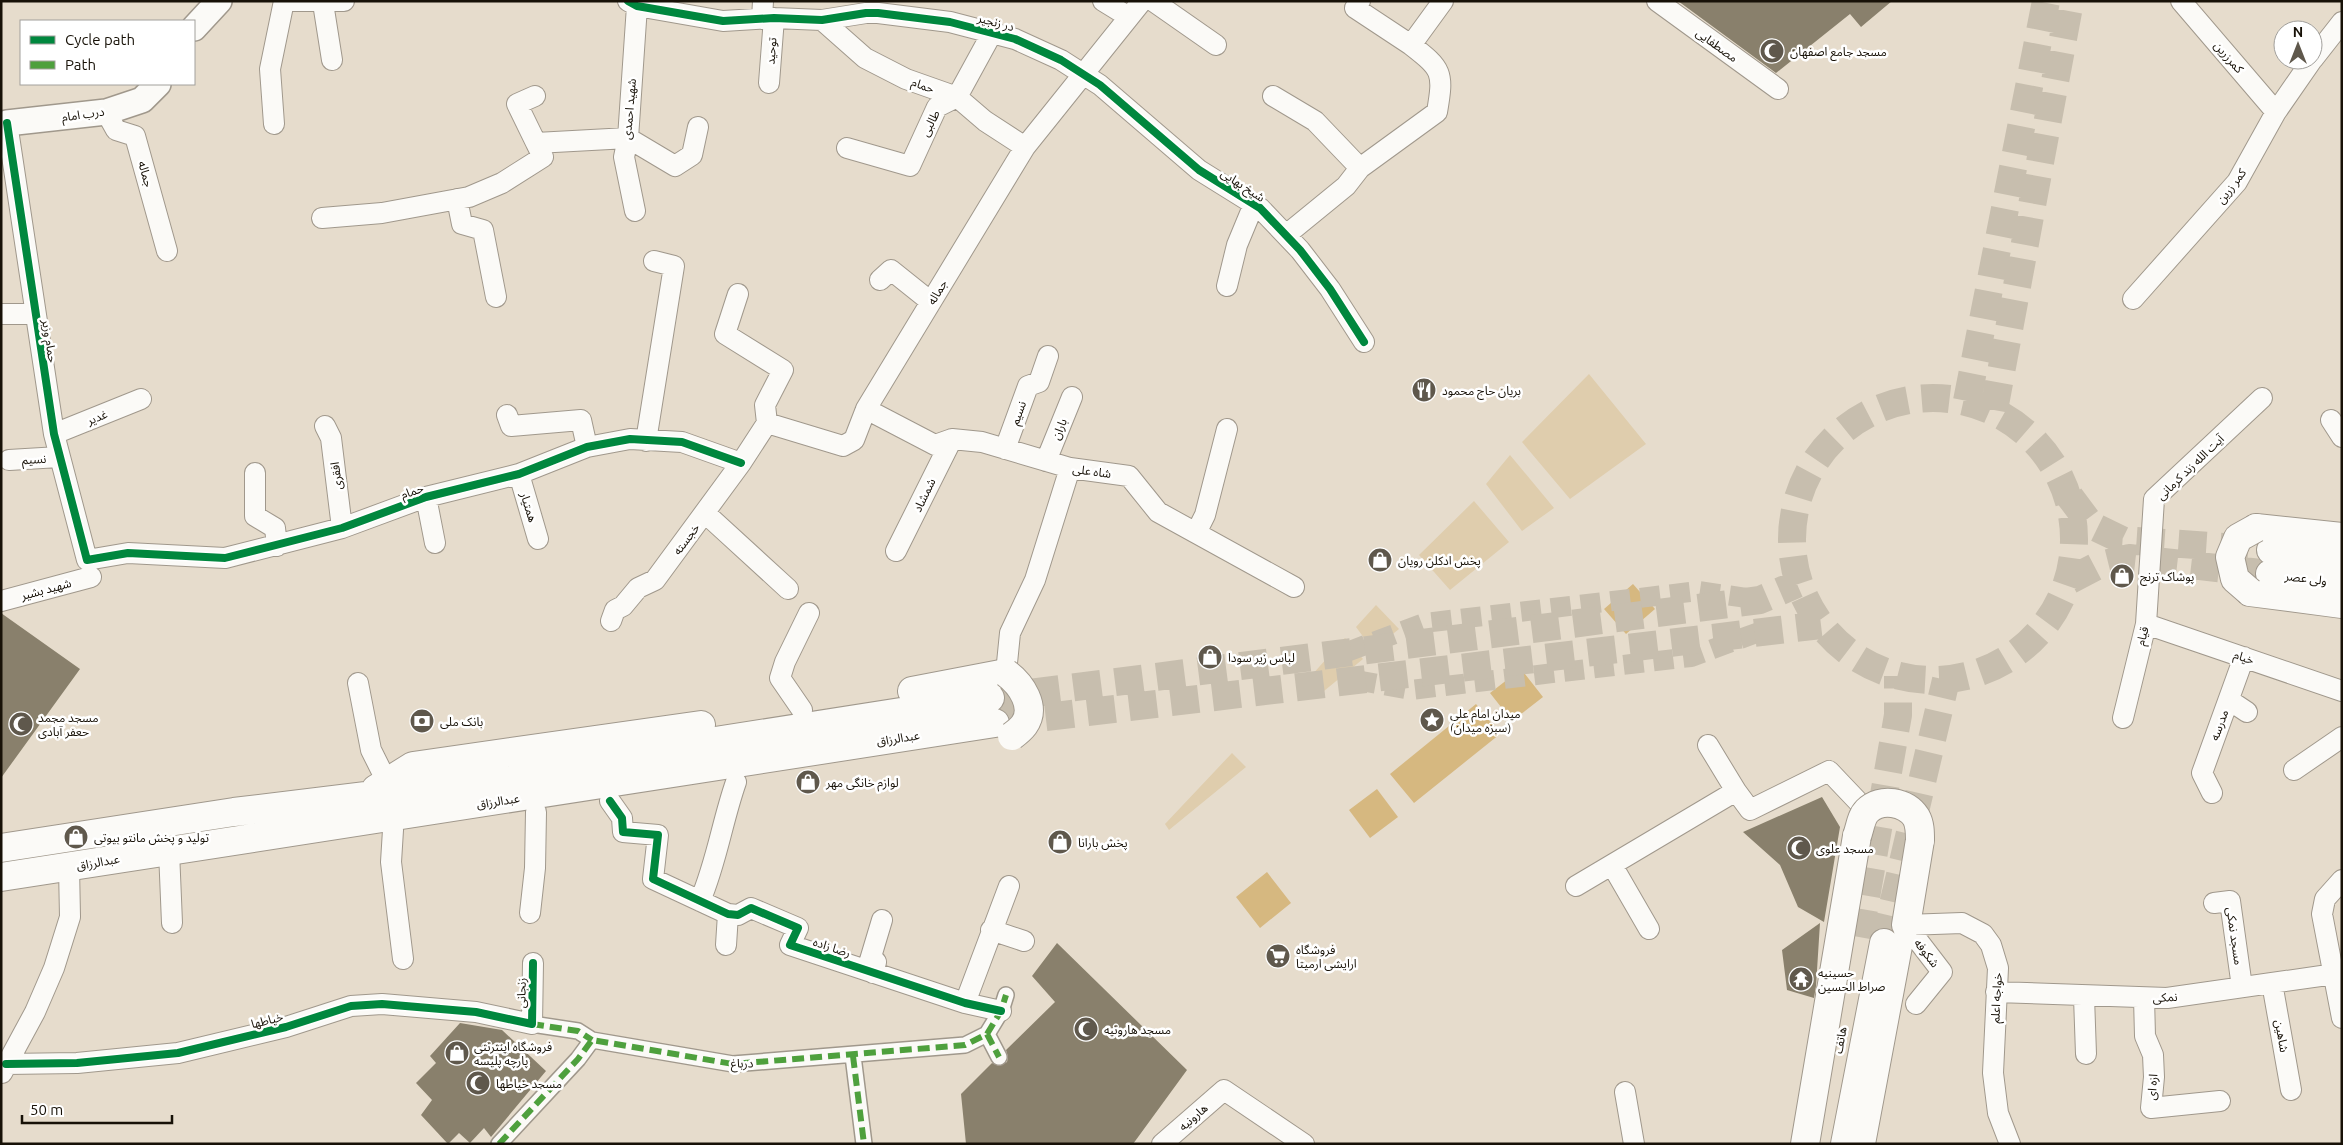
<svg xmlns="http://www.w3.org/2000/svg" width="2343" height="1145" viewBox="0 0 2343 1145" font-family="Ubuntu,'Noto Sans Arabic',sans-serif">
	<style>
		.green { fill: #dfcdad }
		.water { fill: #d6b880 }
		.building { fill: #89806c }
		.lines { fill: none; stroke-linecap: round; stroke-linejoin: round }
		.minor-tunnel { stroke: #c7beae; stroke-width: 20; stroke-dasharray: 20 10; stroke-linecap: butt }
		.primary-tunnel { stroke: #c7beae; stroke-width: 28; stroke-dasharray: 28 14; stroke-linecap: butt }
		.pedestrian-casing { stroke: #a0988c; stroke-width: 18 }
		.minor-casing { stroke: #a0988c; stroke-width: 22 }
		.tertiary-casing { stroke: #a0988c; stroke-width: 28 }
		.primary-casing { stroke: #a0988c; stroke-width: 30 }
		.pedestrian { stroke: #fbfaf7; stroke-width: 15 }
		.minor { stroke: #fbfaf7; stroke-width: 20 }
		.tertiary { stroke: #fbfaf7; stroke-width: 25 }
		.primary { stroke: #fbfaf7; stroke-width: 28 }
		.primary-bridge-casing { stroke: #a0988c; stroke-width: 30; stroke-linecap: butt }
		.primary-bridge { stroke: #fbfaf7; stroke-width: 28 }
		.quiet { stroke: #4ea03d; stroke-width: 6; stroke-dasharray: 12 6; stroke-linecap: butt }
		.cycleway-casing { stroke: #fff; stroke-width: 11 }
		.cycleway { stroke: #00873e; stroke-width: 8 }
		.labels { text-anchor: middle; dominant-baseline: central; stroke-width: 5; stroke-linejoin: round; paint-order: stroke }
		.street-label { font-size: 12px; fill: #171107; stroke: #fff }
		.poi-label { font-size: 12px; fill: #171107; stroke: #fff; text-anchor: start }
	</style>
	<rect width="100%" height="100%" fill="#e6dccc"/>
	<path class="green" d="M1589,374L1646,444L1570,499L1522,442Z
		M1510,455L1554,508L1522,531L1486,484Z
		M1474,501L1509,542L1450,590L1419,555Z
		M1376,605L1399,629L1373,650L1356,627Z
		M1345,638L1363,659L1324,691L1311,676Z
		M1232,753L1246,767L1169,830L1165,824Z"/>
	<path class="water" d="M1633,584L1655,609L1626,634L1604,609Z
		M1521,669L1543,697L1512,721L1490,693Z
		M1476,704L1500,734L1414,803L1390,774Z
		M1377,789L1398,817L1370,838L1349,810Z
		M1267,872L1291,903L1260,928L1236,897Z"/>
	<path class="building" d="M1678,1H1892L1861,27L1850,14L1776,73Z
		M1,613L80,669L1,778Z
		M1822,797L1840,827L1824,922L1798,907L1780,865L1743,832Z
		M1820,923L1816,986L1814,998L1787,990L1782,950Z
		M1057,943L1187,1070L1133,1144H966L961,1094L992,1063L999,1066L1007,1062L1008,1057L1006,1050L1055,1002L1032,976Z
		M460,1023L502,1030L546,1071L491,1137L484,1128L470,1143L459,1133L448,1144L421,1115L432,1100L416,1083L436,1063L430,1056Z"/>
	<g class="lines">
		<path class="minor-tunnel" d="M1347,652L1424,623L1699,591L1760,600
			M1356,680L1411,690L1562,672L1691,657L1759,632"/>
		<path class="primary-tunnel" d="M1792 539a141 141 0 1 1 282 0a141 141 0 1 1-282 0Z
			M1967,401L2046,1
			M1994,410L2070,1
			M2070,497L2091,525L2122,540L2271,550
			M2070,580L2097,566L2129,558L2270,574
			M990,698L1760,600L1797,584
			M1004,722L1821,625
			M1859,937L1898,715V676
			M1884,943L1946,680"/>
		<defs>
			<path id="pedestrian" d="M532,1024L578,1031L592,1040
				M987,1034L999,1057
				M853,1056L864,1144
				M499,1144L578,1059L592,1040L733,1064L965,1045L987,1034L1001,1011L1006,995"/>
			<path id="minor" d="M290,1H344
				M628,1L637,6L723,21L774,18L822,20L866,13H878L950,22L1015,39L1061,60L1100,85L1199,170L1260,208L1300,250L1330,289L1364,342
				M1103,1L1129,17
				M1153,1L1216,45
				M1360,1L1355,8L1411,45
				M1657,1L1778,89
				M2181,1L2276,112
				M323,3L332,60
				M762,19L763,1
				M822,20L865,58L906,79L957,97L985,121L1025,147
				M2313,59L2342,22
				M769,83L774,18
				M535,96L517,104L536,143
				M1273,96L1315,121L1360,168
				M106,112L116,130L135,136L167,251
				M274,124L270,69L284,1
				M1,125L7,123L54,434L87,560L128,553L225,558L342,528L426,497L519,474L587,447L630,439L682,442L741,463
				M847,148L910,166L937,107L957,97L992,33
				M457,199L462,224L483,230L496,297
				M635,211L624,157L628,138L637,6
				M322,218L382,213L469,197L502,183L543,157L536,143L628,138L675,166L692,155L698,127
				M1286,235L1346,186L1360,168L1437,112C1444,72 1442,69 1411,45L1443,1
				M880,280L891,270L931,302
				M1227,286L1237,245L1254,204
				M2133,299L2237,182L2276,112L2312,60
				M1,314H34
				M866,409L935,445L952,439L982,442L1070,468L1129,476L1158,512L1294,587
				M507,415L511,426L581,420L587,447
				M2331,420L2342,437
				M767,423L843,446L854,440L866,409L1025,147L1142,1
				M325,426L331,438L342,528
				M54,434L141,399
				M646,441L674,266L654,261
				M1005,449L1028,386L1039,382L1048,356
				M9,460L59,457
				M1046,461L1072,397
				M255,473V516L275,528L277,546
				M519,474L538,539
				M426,497L435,543
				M705,513L788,589
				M1196,533L1205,515L1227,429
				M896,551L952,439
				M1,601L91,577
				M611,621L615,610L623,606L638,588L655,580L741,463L767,423L765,405L783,370L725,334L738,294
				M2146,624L2342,691
				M1006,673L1010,633L1035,580L1070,468
				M358,683L371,750L387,782
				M2229,700L2247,712
				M802,710L780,678L785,662L809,613
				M2123,718L2146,624L2154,499L2262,398
				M1708,745L1736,791
				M2294,770L2342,737
				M2212,793L2202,773L2244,657
				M610,801L622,818L623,832L658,835L653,879L728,914L738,915L751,908L798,928L790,945L965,1003L1001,1011
				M393,830L391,862L403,959
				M169,851L172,923
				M1612,865L1649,929
				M2342,880L2325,899L2322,914L2342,1018
				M1576,886L1736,791L1750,810L1829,771L1867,811
				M700,901C717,861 722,822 736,782
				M2214,903L2230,901L2242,987
				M530,913L535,868L536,812
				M1906,925L1962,923L1983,934L1991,945L1998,968L1993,1073L1998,1113L2010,1144
				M1906,925L1942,972L1916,1004
				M991,930L1024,941
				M726,945L728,914
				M873,973L876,962L870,960L882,920
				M2272,983L2291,1090
				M1996,992L2167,998L2342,973
				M2084,997L2086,1054
				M2144,998L2145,1036L2153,1055L2154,1077L2151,1108L2220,1101
				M965,1003L1009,886
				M6,1064L77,1063L178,1053L286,1027L351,1006L382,1004L476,1012L532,1024L533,963
				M2,1073L35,1012L54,968L70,917L69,867
				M1625,1092L1634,1144
				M1162,1144L1224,1090L1304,1144
				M1865,1144L1906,925"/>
			<path id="tertiary" d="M194,28L219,1
				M7,123L106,112L142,100L158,84"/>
			<path id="primary" d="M2256,528L2342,537
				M2271,550L2342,557
				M2270,574L2342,582
				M2250,592L2342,604
				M912,691L1006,673
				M376,789L413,766L701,725
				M1,848L234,812L366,796L990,698
				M1,877L995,723
				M1906,925L1920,840
				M1805,1144L1857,836
				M1845,1144L1884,943"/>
		</defs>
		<use href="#pedestrian" class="pedestrian-casing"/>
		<use href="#minor" class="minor-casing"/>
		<use href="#tertiary" class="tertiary-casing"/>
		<use href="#primary" class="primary-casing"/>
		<use href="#pedestrian" class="pedestrian"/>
		<use href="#minor" class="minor"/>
		<use href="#tertiary" class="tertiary"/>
		<use href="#primary" class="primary"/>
		<defs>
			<path id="primary-bridge" d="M2250,592L2235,579L2230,557L2238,538L2256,528
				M1006,673C1021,684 1037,707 1024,725C1021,729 1016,733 1012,736
				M1857,836C1860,828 1861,817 1867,811C1881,797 1906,802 1916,817C1920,824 1920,832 1920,840"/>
		</defs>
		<use href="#primary-bridge" class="primary-bridge-casing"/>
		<use href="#primary-bridge" class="primary-bridge"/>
		<path class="quiet" d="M532,1024L578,1031L592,1040
			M987,1034L999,1057
			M853,1056L864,1144
			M499,1144L578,1059L592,1040L733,1064L965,1045L987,1034L1001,1011L1006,995"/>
		<defs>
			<path id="cycleway" d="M628,1L637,6L723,21L774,18L822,20L866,13H878L950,22L1015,39L1061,60L1100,85L1199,170L1260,208L1300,250L1330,289L1364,342
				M7,123L54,434L87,560L128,553L225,558L342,528L426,497L519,474L587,447L630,439L682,442L741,463
				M610,801L622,818L623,832L658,835L653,879L728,914L738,915L751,908L798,928L790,945L965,1003L1001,1011
				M6,1064L77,1063L178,1053L286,1027L351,1006L382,1004L476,1012L532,1024L533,963"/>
		</defs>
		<use href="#cycleway" class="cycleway-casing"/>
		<use href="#cycleway" class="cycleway"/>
	</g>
	<defs>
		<symbol id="mosque-disc" viewBox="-11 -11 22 22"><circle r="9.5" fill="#5f584c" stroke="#fff"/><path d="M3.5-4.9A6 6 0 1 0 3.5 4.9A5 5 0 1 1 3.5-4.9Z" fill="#fff"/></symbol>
		<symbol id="restaurant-disc" viewBox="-11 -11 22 22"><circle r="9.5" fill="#5f584c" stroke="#fff"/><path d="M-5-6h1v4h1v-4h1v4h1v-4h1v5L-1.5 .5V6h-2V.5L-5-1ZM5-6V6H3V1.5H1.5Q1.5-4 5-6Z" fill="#fff"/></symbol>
		<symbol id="shop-disc" viewBox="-11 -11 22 22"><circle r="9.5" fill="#5f584c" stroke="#fff"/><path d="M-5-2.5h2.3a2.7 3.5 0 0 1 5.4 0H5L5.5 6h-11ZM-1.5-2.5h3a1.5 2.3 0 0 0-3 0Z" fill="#fff"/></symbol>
		<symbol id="sight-disc" viewBox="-11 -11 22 22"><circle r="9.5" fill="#5f584c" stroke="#fff"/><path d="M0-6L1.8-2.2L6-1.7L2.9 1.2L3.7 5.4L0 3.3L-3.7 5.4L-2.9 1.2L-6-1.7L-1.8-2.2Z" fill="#fff"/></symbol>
		<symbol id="bank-disc" viewBox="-11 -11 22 22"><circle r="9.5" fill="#5f584c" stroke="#fff"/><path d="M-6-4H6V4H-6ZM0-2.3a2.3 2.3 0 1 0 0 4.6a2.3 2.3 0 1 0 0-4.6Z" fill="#fff"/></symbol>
		<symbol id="supermarket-disc" viewBox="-11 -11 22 22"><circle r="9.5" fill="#5f584c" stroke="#fff"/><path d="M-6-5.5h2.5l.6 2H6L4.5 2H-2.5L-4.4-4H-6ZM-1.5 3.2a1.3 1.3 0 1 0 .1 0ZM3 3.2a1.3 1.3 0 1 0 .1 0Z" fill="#fff"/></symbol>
		<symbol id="temple-disc" viewBox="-11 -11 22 22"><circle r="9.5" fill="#5f584c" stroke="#fff"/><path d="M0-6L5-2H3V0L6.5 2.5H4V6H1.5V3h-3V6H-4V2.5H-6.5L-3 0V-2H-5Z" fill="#fff"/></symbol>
	</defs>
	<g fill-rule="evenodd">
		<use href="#mosque-disc" x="1758" y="37" width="28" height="28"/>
		<use href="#restaurant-disc" x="1410" y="376" width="28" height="28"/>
		<use href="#shop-disc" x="1366" y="546" width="28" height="28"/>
		<use href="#shop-disc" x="2108" y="562" width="28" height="28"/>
		<use href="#shop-disc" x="1196" y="643" width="28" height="28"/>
		<use href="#sight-disc" x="1418" y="706" width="28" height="28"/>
		<use href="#bank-disc" x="408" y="707" width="28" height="28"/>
		<use href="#mosque-disc" x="7" y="710" width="28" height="28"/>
		<use href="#shop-disc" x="794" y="768" width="28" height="28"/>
		<use href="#shop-disc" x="62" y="823" width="28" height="28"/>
		<use href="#shop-disc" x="1046" y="828" width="28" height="28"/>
		<use href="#mosque-disc" x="1785" y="834" width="28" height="28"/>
		<use href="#supermarket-disc" x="1264" y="942" width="28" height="28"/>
		<use href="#temple-disc" x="1787" y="965" width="28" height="28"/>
		<use href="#mosque-disc" x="1072" y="1015" width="28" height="28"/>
		<use href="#shop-disc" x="443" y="1039" width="28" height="28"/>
		<use href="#mosque-disc" x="464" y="1069" width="28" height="28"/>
	</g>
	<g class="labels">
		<g class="street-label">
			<text transform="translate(996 22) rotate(15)">در زنجیر</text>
			<text transform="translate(1717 45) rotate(36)">مصطفایی</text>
			<text transform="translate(771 51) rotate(-86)">توحید</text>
			<text transform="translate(2229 57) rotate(49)">کمرزرین</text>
			<text transform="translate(923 85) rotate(20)">حمام</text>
			<text transform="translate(629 109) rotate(-85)">شهید احمدی</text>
			<text transform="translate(83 114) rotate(-8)">درب امام</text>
			<text transform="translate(930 123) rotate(-63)">طالبی</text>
			<text transform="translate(146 174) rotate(74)">جماله</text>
			<text transform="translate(1243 185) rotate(33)">شیخ بهایی</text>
			<text transform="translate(2231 186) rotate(-53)">کمر زرین</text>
			<text transform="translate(937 292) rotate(-59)">جماله</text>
			<text transform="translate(50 341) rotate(81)">حمام وزیر</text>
			<text transform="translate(1018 413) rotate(-70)">نسیم</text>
			<text transform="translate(97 417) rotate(-22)">غدیر</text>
			<text transform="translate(1059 429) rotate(-68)">باران</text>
			<text transform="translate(34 459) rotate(-3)">نسیم</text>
			<text transform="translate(2190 467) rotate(-44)">آیت الله زند کرمانی</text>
			<text transform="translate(1092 471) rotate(8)">شاه علی</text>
			<text transform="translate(336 476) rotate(-97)">افقری</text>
			<text transform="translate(412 491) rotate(-19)">حمام</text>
			<text transform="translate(924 495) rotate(-64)">شمشاد</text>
			<text transform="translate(529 507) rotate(73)">همتیار</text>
			<text transform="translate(686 539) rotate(-53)">خجسته</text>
			<text transform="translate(2306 578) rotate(7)">ولی عصر</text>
			<text transform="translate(46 589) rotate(-15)">شهید بشیر</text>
			<text transform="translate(2142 636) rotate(-76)">قیام</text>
			<text transform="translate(2244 657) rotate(18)">خیام</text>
			<text transform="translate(2219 725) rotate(-70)">مدرسه</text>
			<text transform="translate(898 738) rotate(-9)">عبدالرزاق</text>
			<text transform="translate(498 801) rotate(-9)">عبدالرزاق</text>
			<text transform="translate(98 862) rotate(-10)">عبدالرزاق</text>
			<text transform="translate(2235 936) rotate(82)">مسجد نمکی</text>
			<text transform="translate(832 947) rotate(18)">رضا زاده</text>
			<text transform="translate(1927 953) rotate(52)">شکوفه</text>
			<text transform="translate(521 993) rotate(-89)">زنجانی</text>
			<text transform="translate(2165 997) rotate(-3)">نمکی</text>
			<text transform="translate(1996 998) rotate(-87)">خواجه اعلم</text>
			<text transform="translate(267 1020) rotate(-14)">خیاطها</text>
			<text transform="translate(2282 1036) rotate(80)">شاهین</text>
			<text transform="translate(1840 1040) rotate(-80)">هاتف</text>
			<text transform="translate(742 1063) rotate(-1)">درباغ</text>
			<text transform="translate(2152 1087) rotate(-86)">ازه ای</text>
			<text transform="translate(1193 1117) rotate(-41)">هارونیه</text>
		</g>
		<g class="poi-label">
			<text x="1790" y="51">مسجد جامع اصفهان</text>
			<text x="1442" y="390">بریان حاج محمود</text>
			<text x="1398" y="560">پخش ادکلن رویان</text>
			<text x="2140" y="576">پوشاک ترنج</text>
			<text x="1228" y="657">لباس زیر سودا</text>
			<text x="1450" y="713">میدان امام علی<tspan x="1450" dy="14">(سبزه میدان)</tspan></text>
			<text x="38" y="717">مسجد مجمد<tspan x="38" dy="14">حعفر آبادی</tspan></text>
			<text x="440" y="721">بانک ملی</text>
			<text x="826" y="782">لوازم خانگی مهر</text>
			<text x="94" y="837">تولید و پخش مانتو بیوتی</text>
			<text x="1078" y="842">پخش بارانا</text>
			<text x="1816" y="848">مسجد علوی</text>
			<text x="1296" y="949">فروشگاه<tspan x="1296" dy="14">ارایشی ارمیتا</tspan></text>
			<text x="1818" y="972">حسینیه<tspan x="1818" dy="14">صراط الحسین</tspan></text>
			<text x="1104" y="1029">مسجد هارونیه</text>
			<text x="474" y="1046">فروشگاه اینترنتی<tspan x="474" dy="14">پارچه پلیسه</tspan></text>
			<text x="496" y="1083">مسجد خیاطها</text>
		</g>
	</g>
	<rect width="2343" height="1145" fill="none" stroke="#171107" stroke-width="5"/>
	<rect x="20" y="20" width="175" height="65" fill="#ffffff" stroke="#a2a09c"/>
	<rect x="30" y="36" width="25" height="8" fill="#00873e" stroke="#a2a09c"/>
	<text x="65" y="45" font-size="15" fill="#171107">Cycle path</text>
	<rect x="30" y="61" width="25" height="8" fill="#4ea03d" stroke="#a2a09c"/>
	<text x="65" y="70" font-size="15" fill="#171107">Path</text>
	<g transform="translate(2298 45)"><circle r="24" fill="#ffffff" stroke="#a2a09c"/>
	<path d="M0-4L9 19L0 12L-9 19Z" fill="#5f584c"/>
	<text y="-8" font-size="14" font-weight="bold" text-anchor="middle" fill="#171107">N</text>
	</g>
	<path d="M22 1115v8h150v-8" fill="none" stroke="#171107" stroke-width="2.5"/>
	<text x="30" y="1115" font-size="15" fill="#171107" stroke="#ffffff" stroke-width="4" paint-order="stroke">50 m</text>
</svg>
